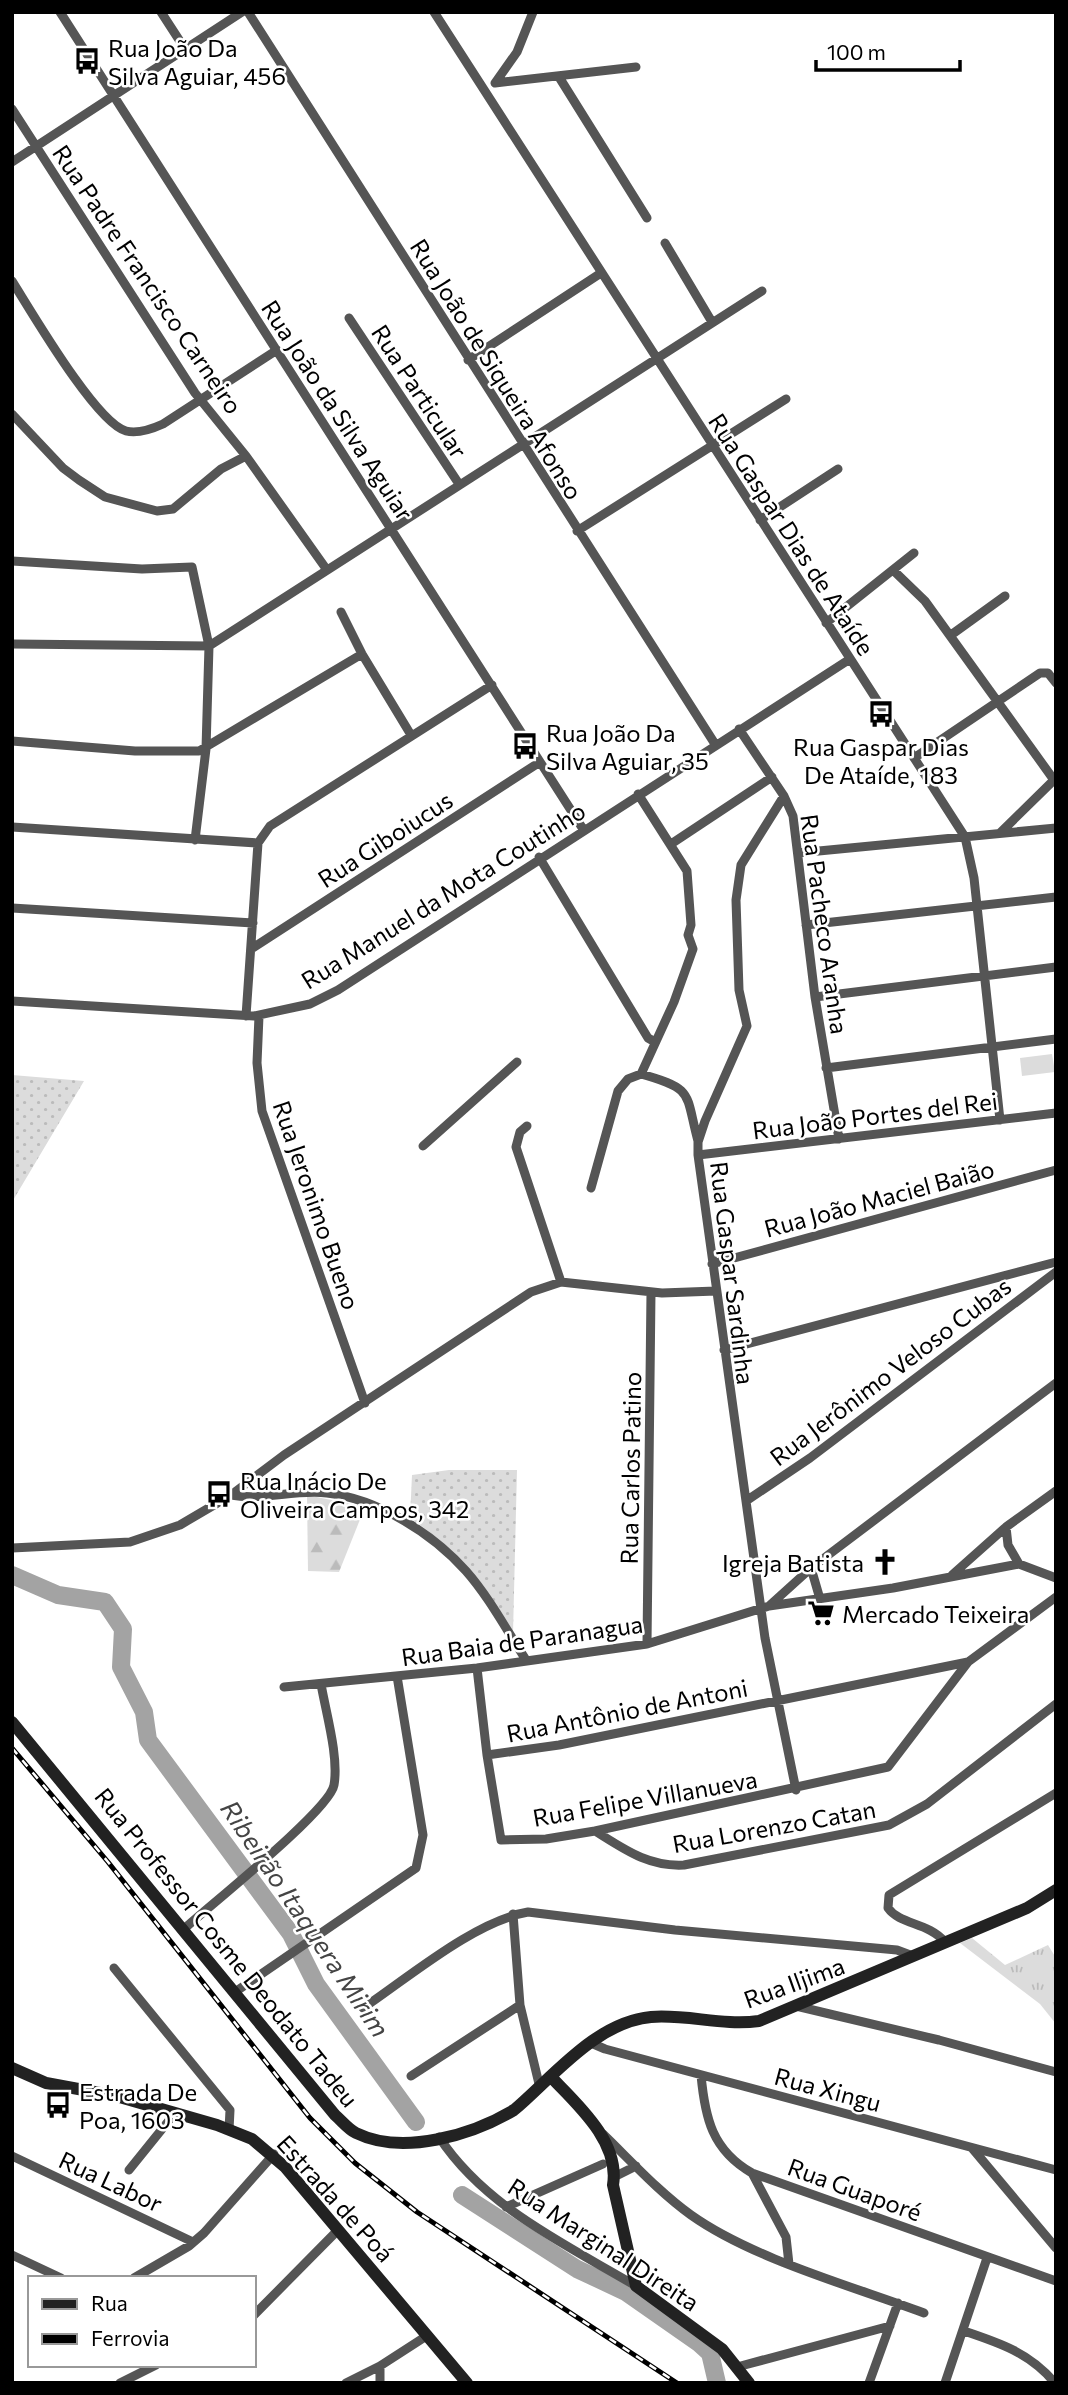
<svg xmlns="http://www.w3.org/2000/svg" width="1068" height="2395" viewBox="0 0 1068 2395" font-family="Commissioner,sans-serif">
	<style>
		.grass { fill: url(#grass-dots) }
		.forest { fill: url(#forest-firs) }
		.park { fill: url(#park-tufts) }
		.garden { fill: #dcdcdc }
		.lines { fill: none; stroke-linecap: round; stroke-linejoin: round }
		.river { stroke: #a3a3a3; stroke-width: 18 }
		.street { stroke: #555; stroke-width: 9 }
		.secondary { stroke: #222; stroke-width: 12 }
		.rail-casing { stroke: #000; stroke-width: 5 }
		.rail { stroke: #fff; stroke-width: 2.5; stroke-dasharray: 8; stroke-linecap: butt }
		.labels { text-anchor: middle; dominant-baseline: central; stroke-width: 5; stroke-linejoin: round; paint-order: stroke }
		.poi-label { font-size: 24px; fill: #000; stroke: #fff; text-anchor: start }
		.street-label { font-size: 24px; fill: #000; stroke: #fff }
		.water-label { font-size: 26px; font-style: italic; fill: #444; stroke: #fff }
	</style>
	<defs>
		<pattern id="grass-dots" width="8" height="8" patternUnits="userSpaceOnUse" patternTransform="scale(1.75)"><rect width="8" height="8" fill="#dcdcdc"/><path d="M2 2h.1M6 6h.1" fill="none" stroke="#bbb" stroke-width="1.8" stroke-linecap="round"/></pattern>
		<pattern id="forest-firs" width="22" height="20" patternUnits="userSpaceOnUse" patternTransform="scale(1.75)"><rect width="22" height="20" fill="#dcdcdc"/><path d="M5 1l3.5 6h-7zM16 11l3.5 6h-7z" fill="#bbb"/></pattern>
		<pattern id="park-tufts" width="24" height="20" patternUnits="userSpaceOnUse" patternTransform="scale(1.75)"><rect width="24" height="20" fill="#dcdcdc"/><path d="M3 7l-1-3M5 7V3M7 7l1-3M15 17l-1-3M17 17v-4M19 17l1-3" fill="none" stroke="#bbb"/></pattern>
	</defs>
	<rect width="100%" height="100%" fill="#fff"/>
	<path class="grass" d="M12,1075L84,1081L12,1202Z
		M449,1470H517L513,1633C481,1588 457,1549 410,1518L412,1475Z"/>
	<path class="forest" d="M307,1495L365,1507L339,1572L308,1571Z"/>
	<path class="park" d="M972,1938L1005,1965L1048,1945L1056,1958V2024L1040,2004L960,1943Z"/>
	<path class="garden" d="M1052,1054L1055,1072L1022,1076L1020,1058Z"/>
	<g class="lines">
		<path class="river" d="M12,1575L58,1595L105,1602L123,1629L121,1667L144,1712L148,1740L291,1934L316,1984L416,2122
			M462,2195L577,2269L626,2292L699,2343L710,2353L717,2383"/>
		<path class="street" d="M60,12L583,829
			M161,12L185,49
			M248,12L715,744
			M434,12L965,837L974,878L1000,1120
			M559,77L647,218
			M495,83L636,67
			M495,83L517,52L533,12
			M12,109L195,393L246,456L327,570
			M12,162L242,12
			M665,243L712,322
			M12,281C31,311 96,423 126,431C138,434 152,429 163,424L277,350
			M349,318L459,484
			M468,360L601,273
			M12,414L63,468L79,480L105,497L157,511L173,509L221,469L246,456
			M760,520L838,469
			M577,531L786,399
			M12,561L142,569L192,567L209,646L206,749L195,840
			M894,571L925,601L1054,780
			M341,612L362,654L411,735
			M826,623L914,553
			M951,635L1005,596
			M12,644L209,646
			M209,646L762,291
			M739,729L784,796L793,816L815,997L839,1139
			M12,741L135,751H199L362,654
			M914,758L1040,673H1048L1056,683
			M638,794L687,871L691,925L688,935L693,949L674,1002L641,1074
			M784,796L741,865L736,900L739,990L747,1026L705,1121L698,1142V1155L765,1638L796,1790
			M12,827L258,843L270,826L492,685
			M1000,833L1056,778
			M671,844L772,777
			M798,853L1056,828
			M539,857L648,1038L655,1042
			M12,908L253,923
			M806,925L1056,897
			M251,949L540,762
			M815,997L1056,967
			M12,1001L254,1016L310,1004L338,990L850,659
			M246,1016L258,843
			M259,1016L257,1063L262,1111L365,1403
			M826,1068L1056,1039
			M527,1126L520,1132L516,1147L561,1282
			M423,1146L517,1062
			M698,1155L1056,1113
			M591,1188L618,1091L628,1079L641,1074C695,1089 685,1093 698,1141
			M712,1264L1056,1170
			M724,1350L1056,1262
			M231,1495C262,1501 295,1489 327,1493C378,1499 432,1533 466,1571C489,1597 507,1631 526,1660
			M746,1501L810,1458L1056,1272
			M1006,1527L1008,1545L1019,1564
			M12,1548L130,1542L180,1525L231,1495L284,1455L531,1292L561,1282L662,1293L716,1291
			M811,1568L820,1599
			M952,1575L1006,1527L1056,1491
			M769,1606L811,1568L1056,1383
			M647,1644L651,1292
			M477,1668L487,1755L559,1745L968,1662L1056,1597
			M284,1687L477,1668L647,1644L769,1606L893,1588L1019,1564L1056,1578
			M487,1755L501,1840L546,1839L595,1831L888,1767L968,1662
			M595,1831C624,1849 648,1867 684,1865L889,1825L927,1804L1056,1704
			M513,1914L520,2005L540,2088
			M184,1929C209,1906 330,1810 334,1785C339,1757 326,1713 321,1684
			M945,1942C928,1922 900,1925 888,1908L889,1895L1056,1793
			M114,1968L230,2110L229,2130
			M235,1992L416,1868L423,1835L397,1676
			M796,2006L939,2040L1056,2072
			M363,2008C409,1977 475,1921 528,1912L675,1930L897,1950L913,1956
			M591,2043L605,2049L1056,2170
			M701,2075C705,2118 712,2150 752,2173L1056,2281
			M411,2076L520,2005
			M603,2134C631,2161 659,2192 691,2215C753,2259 852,2286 924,2313
			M439,2137C485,2207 565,2244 636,2286
			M972,2148L1056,2248
			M12,2156L193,2242
			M129,2170L175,2113
			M752,2173L786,2237L789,2264
			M614,2177L636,2166
			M506,2207L603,2164
			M12,2255L61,2278
			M134,2278L189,2246L204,2233L274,2154
			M254,2315L338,2230
			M964,2331C1000,2343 1030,2353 1055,2383
			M737,2367L890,2326
			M120,2383L156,2365
			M346,2383L380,2366L428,2335
			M380,2383V2366
			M869,2383L898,2303
			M945,2383L987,2258"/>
		<path class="secondary" d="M12,1722L335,2115C342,2121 348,2129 356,2133C403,2156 472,2135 514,2110C553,2077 596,2022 651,2017C687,2014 722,2026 759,2021L1027,1908L1056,1890
			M12,2068L46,2083L116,2096L217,2125L252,2139L285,2167L467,2383
			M551,2077C578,2105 620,2142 613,2185L636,2286L722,2349L749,2383"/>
		<defs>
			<path id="rail" d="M12,1748L108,1862L310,2118L355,2163L417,2212L677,2383"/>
		</defs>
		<use href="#rail" class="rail-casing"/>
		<use href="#rail" class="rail"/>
	</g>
	<defs>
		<symbol id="bus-bare" viewBox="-9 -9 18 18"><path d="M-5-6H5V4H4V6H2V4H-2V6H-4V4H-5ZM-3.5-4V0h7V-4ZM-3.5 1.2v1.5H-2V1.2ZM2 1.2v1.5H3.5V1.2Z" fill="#000" stroke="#fff" stroke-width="2.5" paint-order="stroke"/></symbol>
		<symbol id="church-bare" viewBox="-9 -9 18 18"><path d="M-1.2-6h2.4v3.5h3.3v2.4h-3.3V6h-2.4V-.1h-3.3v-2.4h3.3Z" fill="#000" stroke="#fff" stroke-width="2.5" paint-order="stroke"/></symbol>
		<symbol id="supermarket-bare" viewBox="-9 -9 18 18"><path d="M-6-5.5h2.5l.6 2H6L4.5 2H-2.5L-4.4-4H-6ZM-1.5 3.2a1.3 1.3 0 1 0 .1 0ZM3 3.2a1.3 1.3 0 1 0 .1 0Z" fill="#000" stroke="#fff" stroke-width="2.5" paint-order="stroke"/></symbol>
	</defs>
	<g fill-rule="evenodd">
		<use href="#bus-bare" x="68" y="42" width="38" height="38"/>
		<use href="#bus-bare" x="862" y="695" width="38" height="38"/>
		<use href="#bus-bare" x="506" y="727" width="38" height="38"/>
		<use href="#bus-bare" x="200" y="1475" width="38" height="38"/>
		<use href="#church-bare" x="866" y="1543" width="38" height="38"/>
		<use href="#supermarket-bare" x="802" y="1594" width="38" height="38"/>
		<use href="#bus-bare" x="39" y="2086" width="38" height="38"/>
	</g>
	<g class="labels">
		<g class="poi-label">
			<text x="108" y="47">Rua João Da<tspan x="108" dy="28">Silva Aguiar, 456</tspan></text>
			<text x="546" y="732">Rua João Da<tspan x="546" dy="28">Silva Aguiar, 35</tspan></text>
			<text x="881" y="746" text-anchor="middle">Rua Gaspar Dias<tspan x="881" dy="28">De Ataíde, 183</tspan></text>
			<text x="240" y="1480">Rua Inácio De<tspan x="240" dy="28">Oliveira Campos, 342</tspan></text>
			<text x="864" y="1562" text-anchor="end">Igreja Batista</text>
			<text x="842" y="1613">Mercado Teixeira</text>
			<text x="79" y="2091">Estrada De<tspan x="79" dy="28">Poa, 1603</tspan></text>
		</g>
		<g class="street-label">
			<text transform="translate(148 279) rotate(56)">Rua Padre Francisco Carneiro</text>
			<text transform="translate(497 369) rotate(58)">Rua João de Siqueira Afonso</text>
			<text transform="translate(420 391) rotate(57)">Rua Particular</text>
			<text transform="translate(338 410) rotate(57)">Rua João da Silva Aguiar</text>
			<text transform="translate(792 534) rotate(57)">Rua Gaspar Dias de Ataíde</text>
			<text transform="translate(385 839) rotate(-33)">Rua Giboiucus</text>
			<text transform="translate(443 895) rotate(-32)">Rua Manuel da Mota Coutinho</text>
			<text transform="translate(825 924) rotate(82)">Rua Pacheco Aranha</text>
			<text transform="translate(875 1115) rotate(-7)">Rua João Portes del Rei</text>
			<text transform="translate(879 1198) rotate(-15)">Rua João Maciel Baião</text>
			<text transform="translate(317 1205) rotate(71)">Rua Jeronimo Bueno</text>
			<text transform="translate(733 1273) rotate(83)">Rua Gaspar Sardinha</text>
			<text transform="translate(890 1371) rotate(-37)">Rua Jerônimo Veloso Cubas</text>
			<text transform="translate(630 1468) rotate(-89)">Rua Carlos Patino</text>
			<text transform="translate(522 1640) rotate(-8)">Rua Baia de Paranagua</text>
			<text transform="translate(627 1710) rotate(-11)">Rua Antônio de Antoni</text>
			<text transform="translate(645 1798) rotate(-10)">Rua Felipe Villanueva</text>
			<text transform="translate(774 1826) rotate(-10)">Rua Lorenzo Catan</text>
			<text transform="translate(227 1947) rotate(51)">Rua Professor Cosme Deodato Tadeu</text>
			<text transform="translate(794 1982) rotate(-20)">Rua Iljima</text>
			<text transform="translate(828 2089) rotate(15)">Rua Xingu</text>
			<text transform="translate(111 2181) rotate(25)">Rua Labor</text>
			<text transform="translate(855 2189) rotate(20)">Rua Guaporé</text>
			<text transform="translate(336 2198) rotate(48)">Estrada de Poá</text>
			<text transform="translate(604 2244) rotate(33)">Rua Marginal Direita</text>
		</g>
		<g class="water-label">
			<text transform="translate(306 1918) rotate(56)">Ribeirão Itaquera Mirim</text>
		</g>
	</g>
	<rect width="1068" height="2395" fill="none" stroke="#000000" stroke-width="28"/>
	<rect x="28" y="2276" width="228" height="91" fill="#ffffff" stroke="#999999" stroke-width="2"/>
	<rect x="42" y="2299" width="35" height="10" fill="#222222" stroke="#999999" stroke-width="2"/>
	<text x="91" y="2311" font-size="21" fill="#000000">Rua</text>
	<rect x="42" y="2334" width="35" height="10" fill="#000000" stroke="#999999" stroke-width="2"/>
	<text x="91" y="2346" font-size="21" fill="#000000">Ferrovia</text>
	<path d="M816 60v10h144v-10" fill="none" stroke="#000000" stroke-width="3.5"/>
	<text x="827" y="60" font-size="21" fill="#000000" stroke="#ffffff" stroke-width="5" paint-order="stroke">100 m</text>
</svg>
